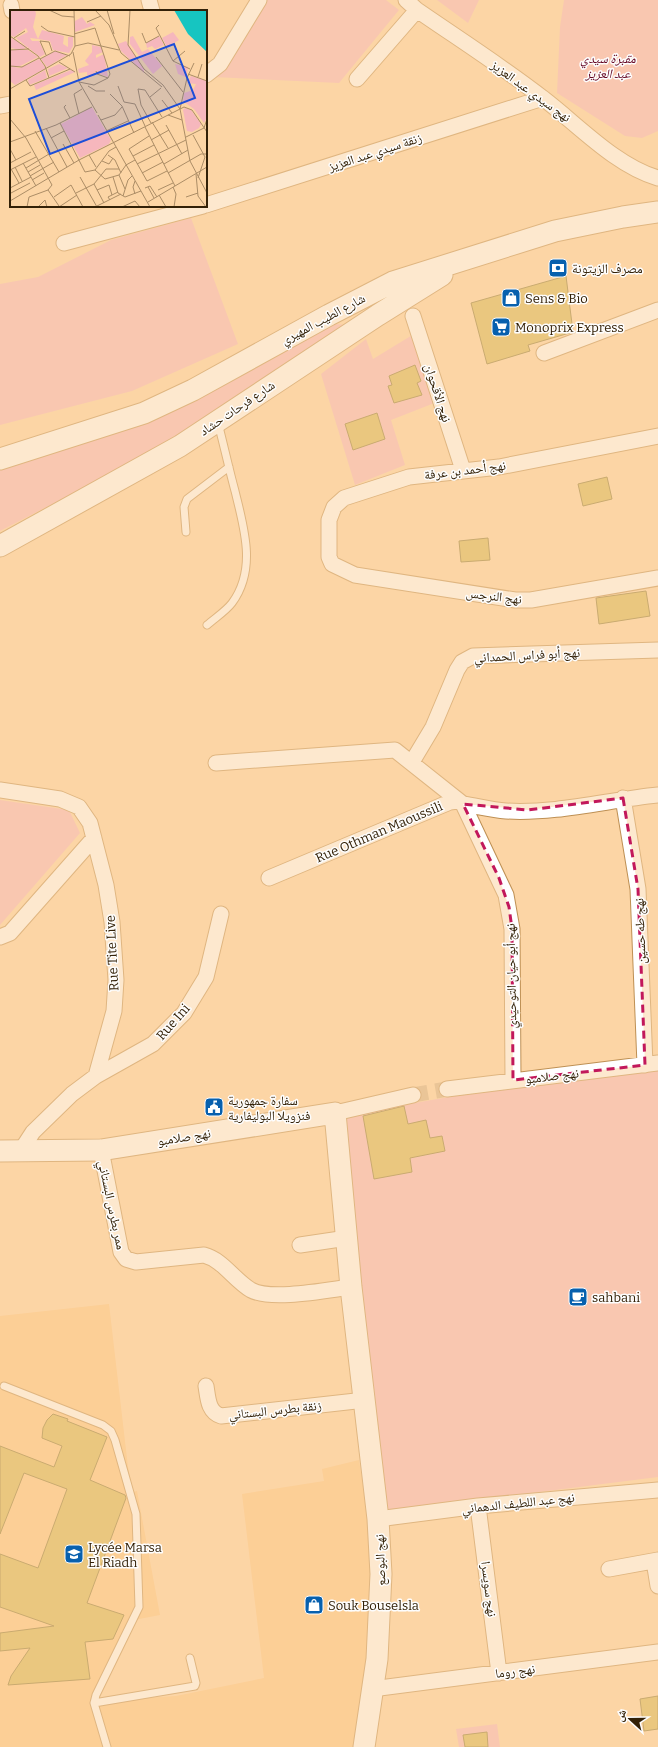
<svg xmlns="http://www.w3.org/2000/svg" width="658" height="1747" viewBox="0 0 658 1747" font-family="Bitter,'Noto Naskh Arabic',serif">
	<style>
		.built { fill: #fdc783 }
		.green { fill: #f6b7bd }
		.building { fill: #d6b751; stroke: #8d772f }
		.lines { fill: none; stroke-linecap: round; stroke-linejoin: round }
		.street-tunnel { stroke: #d4b185; stroke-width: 15; stroke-dasharray: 15 8; stroke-linecap: butt }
		.lane-casing { stroke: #be9054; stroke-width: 9 }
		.street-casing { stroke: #be9054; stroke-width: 17 }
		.secondary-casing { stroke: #be9054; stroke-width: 23 }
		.lane { stroke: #fff; stroke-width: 7 }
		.street { stroke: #fff; stroke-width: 15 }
		.secondary { stroke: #fff; stroke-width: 21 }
		.marked { fill: none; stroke: #c2185b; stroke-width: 3; stroke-dasharray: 8 5; stroke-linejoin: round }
		.labels { text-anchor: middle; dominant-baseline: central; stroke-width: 3; stroke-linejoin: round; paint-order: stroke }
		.park-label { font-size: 13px; font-style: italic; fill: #640522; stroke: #fdfdfd }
		.street-label { font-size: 13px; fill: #332107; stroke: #fdfdfd }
		.poi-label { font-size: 13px; fill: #332107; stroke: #fdfdfd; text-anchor: start }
		.inset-road { fill: none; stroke: #ac8d66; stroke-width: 1 }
		.view { fill: #1d4ed8; fill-opacity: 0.15; stroke: #1d4ed8; stroke-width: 2 }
		.inset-edge { fill: none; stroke: #332107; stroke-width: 2 }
	</style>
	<rect width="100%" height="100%" fill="#fcd5a5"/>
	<path class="built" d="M109,1304L128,1467L133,1492L137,1491L160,1615L134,1620L96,1701L176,1696L264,1678L242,1494L324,1481L322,1469L359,1460L371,1539L374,1579L370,1631L354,1747H0V1316Z"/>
	<path class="green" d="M266,0H386L399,10L339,83L213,77Z
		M437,0H479L468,23Z
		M564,0H658V131L642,138L625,136L557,93L560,27Z
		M191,218L238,344L132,391L0,425V284L38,277L111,240Z
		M332,324L350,325L184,436L0,531V468Z
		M414,334L437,402L391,420L405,465L355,485L321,374L366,339L373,359Z
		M0,800L69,810L80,833L0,925Z
		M658,1069V1477L388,1511L369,1400L340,1116L511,1086Z
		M497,1724L500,1747H459L456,1729Z"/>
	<path class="building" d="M566,276L573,332L528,345L530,351L487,364L471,303Z
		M415,365L421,381L417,383L422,395L394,403L388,386L392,385L389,376Z
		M377,413L385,439L353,450L345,424Z
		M607,477L612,499L583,506L578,484Z
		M488,538L490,560L461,562L459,541Z
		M646,591L650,616L599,624L596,598Z
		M404,1106L408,1124L426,1120L430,1138L442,1136L445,1151L410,1158L412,1172L374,1179L363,1116Z
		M53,1414L68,1419L67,1421L107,1437L90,1480L125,1495L126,1498L87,1603L124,1615L113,1639L85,1642L90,1679L8,1685L11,1676L30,1648L0,1651V1633L54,1626L0,1607V1554L38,1568L67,1489L24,1473L0,1534V1446L54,1467L62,1446L42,1438L43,1428L47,1420Z
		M658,1696V1729L644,1731L640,1699Z
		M487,1732L488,1747H465L463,1735Z"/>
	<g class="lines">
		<path class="street-tunnel" d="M413,1095L447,1089"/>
		<defs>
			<path id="lane" d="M186,532L184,507L187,499L229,467
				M207,625C215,618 226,611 232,603C257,569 244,528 235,491C229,469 224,446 218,423
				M4,1386L103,1425L111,1431L115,1440L136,1514L139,1607L96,1695L94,1703L107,1747
				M94,1703L195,1686L196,1683L190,1658"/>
			<path id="street" d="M149,0L152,11
				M406,0L417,10C459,39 503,67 544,99C578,125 616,166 658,178
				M11,5L12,11
				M206,75L220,64L259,0
				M357,79L417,10
				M0,106L11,104
				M206,205L543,98
				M64,243L203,206
				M413,316L463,470
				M544,353L658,310
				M658,436L499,467L409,477L344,498L334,507L329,520V557L332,564L355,575L515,600H531L658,578
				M412,762L433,727L457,670L462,662L473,656L658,650
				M216,763L395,750L463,804L506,895L512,929L513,1080
				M0,790L60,799L79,807L90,823L106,885L112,922L116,980L114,1011L96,1076L72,1094L33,1132L20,1152
				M623,798L638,889L645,1065
				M269,878L450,802L458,801L463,804C477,806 491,810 506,811C556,814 608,800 658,795
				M0,937L10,933L94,838
				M96,1076L153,1044L184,1013L206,977L221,914
				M447,1089L658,1063
				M335,1113L413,1095
				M101,1150L121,1252L126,1259L136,1262L204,1255C223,1260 234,1280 251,1290C271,1301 327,1290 351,1287
				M300,1245L347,1238
				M206,1386C208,1398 208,1412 221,1416L365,1400
				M478,1506L499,1673
				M378,1519L478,1506L658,1490
				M654,1561L658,1586
				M609,1569L658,1560
				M372,1689L658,1652"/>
			<path id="secondary" d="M0,459L144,413L193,390L329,315L393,282L555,231L623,217L658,212
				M0,546L180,446L378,315L442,275
				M0,1151L101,1150L335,1113L351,1287L378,1519L381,1574L377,1659L364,1747"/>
		</defs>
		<use href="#lane" class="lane-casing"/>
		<use href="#street" class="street-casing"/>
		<use href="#secondary" class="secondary-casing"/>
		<use href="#lane" class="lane"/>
		<use href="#street" class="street"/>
		<use href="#secondary" class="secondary"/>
	</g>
	<path d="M0 0H658V1747H0ZM623,798L638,889L645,1065L513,1080L512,929L509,907L499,878L463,804L528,810Z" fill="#fcd5a5" fill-opacity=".55" fill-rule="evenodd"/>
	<path class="marked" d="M623,798L638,889L645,1065L513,1080L512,929L509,907L499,878L463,804L528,810Z"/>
	<defs>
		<symbol id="bank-square" viewBox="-11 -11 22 22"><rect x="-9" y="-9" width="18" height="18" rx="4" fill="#0760ae" stroke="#fdfdfd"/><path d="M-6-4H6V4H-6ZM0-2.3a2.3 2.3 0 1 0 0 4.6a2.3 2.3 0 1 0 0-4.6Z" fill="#fff"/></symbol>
		<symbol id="shop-square" viewBox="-11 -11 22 22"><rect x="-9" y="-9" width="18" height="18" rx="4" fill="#0760ae" stroke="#fdfdfd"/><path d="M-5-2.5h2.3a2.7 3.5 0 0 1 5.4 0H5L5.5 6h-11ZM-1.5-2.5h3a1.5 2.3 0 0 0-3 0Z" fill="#fff"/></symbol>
		<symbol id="supermarket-square" viewBox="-11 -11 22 22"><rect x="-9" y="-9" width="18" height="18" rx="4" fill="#0760ae" stroke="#fdfdfd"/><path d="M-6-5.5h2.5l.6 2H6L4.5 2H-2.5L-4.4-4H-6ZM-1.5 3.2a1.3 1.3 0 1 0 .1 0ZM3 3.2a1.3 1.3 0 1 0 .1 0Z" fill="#fff"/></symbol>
		<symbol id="civic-square" viewBox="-11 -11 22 22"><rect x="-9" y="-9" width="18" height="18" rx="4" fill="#0760ae" stroke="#fdfdfd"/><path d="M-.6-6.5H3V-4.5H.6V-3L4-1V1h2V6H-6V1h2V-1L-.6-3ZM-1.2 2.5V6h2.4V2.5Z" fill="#fff"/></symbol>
		<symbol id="cafe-square" viewBox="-11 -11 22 22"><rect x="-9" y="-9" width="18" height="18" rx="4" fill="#0760ae" stroke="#fdfdfd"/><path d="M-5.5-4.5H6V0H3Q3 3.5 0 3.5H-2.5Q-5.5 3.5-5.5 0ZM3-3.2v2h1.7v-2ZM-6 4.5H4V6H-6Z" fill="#fff"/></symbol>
		<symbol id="university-square" viewBox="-11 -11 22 22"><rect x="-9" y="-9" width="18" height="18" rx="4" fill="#0760ae" stroke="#fdfdfd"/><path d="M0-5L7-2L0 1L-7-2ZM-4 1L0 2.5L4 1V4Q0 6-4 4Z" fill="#fff"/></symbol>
	</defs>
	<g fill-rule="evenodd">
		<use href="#bank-square" x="547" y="257" width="22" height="22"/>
		<use href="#shop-square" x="500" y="287" width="22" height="22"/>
		<use href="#supermarket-square" x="490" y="316" width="22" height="22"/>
		<use href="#civic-square" x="203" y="1096" width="22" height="22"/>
		<use href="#cafe-square" x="567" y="1286" width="22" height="22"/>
		<use href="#university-square" x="63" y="1543" width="22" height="22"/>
		<use href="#shop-square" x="303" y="1594" width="22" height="22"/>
	</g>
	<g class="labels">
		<g class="park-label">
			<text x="608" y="58">مقبرة سيدي<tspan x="608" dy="15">عبد العزيز</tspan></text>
		</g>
		<g class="street-label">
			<text transform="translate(531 91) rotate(36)">نهج سيدي عبد العزيز</text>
			<text transform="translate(375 152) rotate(-18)">زنقة سيدي عبد العزيز</text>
			<text transform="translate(323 319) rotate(-28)">شارع الطيب المهيري</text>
			<text transform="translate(438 393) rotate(72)">نهج الأقحوان</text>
			<text transform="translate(237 408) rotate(-34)">شارع فرحات حشاد</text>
			<text transform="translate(465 470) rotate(-7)">نهج أحمد بن عرفة</text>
			<text transform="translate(494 596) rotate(7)">نهج النرجس</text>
			<text transform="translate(527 655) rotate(-3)">نهج أبو فراس الحمداني</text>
			<text transform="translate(379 832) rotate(-23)">Rue Othman Maoussili</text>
			<text transform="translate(640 931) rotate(-92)">نهج طه حسين</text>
			<text transform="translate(112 953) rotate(-93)">Rue Tite Live</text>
			<text transform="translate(511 976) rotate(-91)">نهج أبو حيان التوحيدي</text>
			<text transform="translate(173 1022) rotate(-49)">Rue Ini</text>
			<text transform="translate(552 1076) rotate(-7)">نهج صلامبو</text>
			<text transform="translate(184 1137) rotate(-9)">نهج صلامبو</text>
			<text transform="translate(112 1205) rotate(78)">ممر بطرس البستاني</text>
			<text transform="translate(275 1410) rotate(-6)">زنقة بطرس البستاني</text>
			<text transform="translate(518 1503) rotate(-6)">نهج عبد اللطيف الدهماني</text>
			<text transform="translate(380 1560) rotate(-92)">نهج البوصع</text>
			<text transform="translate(489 1589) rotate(83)">نهج سويسرا</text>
			<text transform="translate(515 1671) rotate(-7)">نهج روما</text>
		</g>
		<g class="poi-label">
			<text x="572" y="268">مصرف الزيتونة</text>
			<text x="525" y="298">Sens &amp; Bio</text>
			<text x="515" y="327">Monoprix Express</text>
			<text x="228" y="1100">سفارة جمهورية<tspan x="228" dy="15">فنزويلا البوليفارية</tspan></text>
			<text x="592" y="1297">sahbani</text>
			<text x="88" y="1547">Lycée Marsa<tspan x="88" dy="15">El Riadh</tspan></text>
			<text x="328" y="1605">Souk Bouselsla</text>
		</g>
	</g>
	<g transform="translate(10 10)">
		<rect width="197" height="197" fill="#fcd5a5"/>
		<path d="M0,0H25L26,4L23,17L28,29L20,28L22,31H29L35,44L30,47L6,28L18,22L16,18L4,27L0,25ZM72,7L77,14L80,12L85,15L65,22V11ZM32,20L54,26L53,34L58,37V27H63V36L59,43L43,40L40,31L28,29ZM163,22L169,30L157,37L152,28ZM123,26L132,42L138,39L152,56L143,64L120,34V27ZM149,26L154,35L145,39L142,36L137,38L136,33ZM0,27L17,37L12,40L0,38ZM116,31L134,59V63L111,41L108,34ZM82,35L91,37L93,42L86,45V48L94,44L98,67L87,63V60L83,65H77V62L69,63L68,59L79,55L75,51L82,42ZM0,40H18L28,47L10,56H1ZM45,41L57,45L37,57L31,49ZM29,49L36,58L5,75L0,71V56L9,58ZM49,54L58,58L39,66L38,59ZM165,54L178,57L176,67L168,64ZM35,60L37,68L19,75L18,70ZM61,60L65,62L26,80L24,75ZM181,66L197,71V107L194,113L184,99L173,91L174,83L183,80L186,74L177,73ZM82,97L101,130L99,134L70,148L51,114ZM175,98L181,100L191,114L189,118L182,122L177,121L173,100Z" fill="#f6b7bd"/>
		<path d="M164,0H197V42L178,24Z" fill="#16c5c1"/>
		<path class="inset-road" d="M39,0L52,6L64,7M85,0L99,15L111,43L152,77M97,0L104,24M120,0L118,35L134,59L153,75L170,99L180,151L197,183M77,12L91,6M149,15L146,18L163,51L180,59M31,16L38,21L65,27M132,23L136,33L149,26M64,24L85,18L100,64L98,68L84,75L69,72M0,26L28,46L35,56L39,68M4,28L15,21M65,36L78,33L109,40M0,40L19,39M63,42L69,72L87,103M36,45L30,31L39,32L42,41M146,47L173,82M30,49L45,41L60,46M163,51L175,41M49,52L65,62M0,56L12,57L29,48M86,61L87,64L98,68M178,64L197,71M188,67L192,54M16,70L20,76L60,59M78,76L86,81H95M108,76L114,92M0,79L61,44L65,36L64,0M100,84L112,96L124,123M140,87L151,78M152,90L162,103M114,92L125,94L135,116M56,95L54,97L60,108M170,99L177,68L184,53M69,104L64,84L72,79M88,105L140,197M158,105L172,110M0,109L16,128L42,175L38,180L19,187L17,197M91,110L105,105L112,97M142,112L158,138M50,113L75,162L85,160M141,113L131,95L128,79L135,80L152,107M156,115L172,144M135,117L165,176M36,118L57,157M25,121L49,162M96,121L118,111M183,125L195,147L188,168M176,127L194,118L197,109M41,128L54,121M141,130L159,120M0,132L46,115L82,97M53,134L64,153M0,139L6,150M79,145L86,157M98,145L105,150L111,163M123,146L144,135M92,151L99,154L103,148M0,153L21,142M13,153L26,176M127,154L176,130M154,154L178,140M5,157L12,171M16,158L39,144M1,159L9,173M96,159H109M0,160L26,147M85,160L99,141L106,137M85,160L95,169L109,165M18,162L30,155M132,163L153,152M158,163L191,144H197M186,164L188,186L196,197M20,166L44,152M70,167L87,197M103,167L108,183L115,187L131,181M22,170L34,163M125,171L123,177L125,184M137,171L119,139L139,126M137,171L157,161M84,174L94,193M138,177L144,188M163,177L166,184L164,197M0,178L21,167M135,178L140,176L147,187M115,179L109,165L116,155L125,150M38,180L49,196M87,180L99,175L102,185M148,180L163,173M1,183L20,173M66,183L84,174L96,159M149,185L156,197M113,186L118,170L122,166M44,187L61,175L73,197M176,187L188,183M100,190L98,187L108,182M0,191L69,150L174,97L182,100L197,122M138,192L197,157M87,196L111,184M28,197L35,190L37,197M49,197L67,185M112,197L125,191L130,197"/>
		<path class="view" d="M164,34L185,88L40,144L19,89Z"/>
		<rect width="197" height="197" class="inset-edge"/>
	</g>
	<g transform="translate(630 1719) rotate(291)" stroke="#fdfdfd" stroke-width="3" paint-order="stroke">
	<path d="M0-3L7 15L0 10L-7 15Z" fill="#332107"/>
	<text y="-6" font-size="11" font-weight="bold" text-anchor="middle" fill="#332107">ش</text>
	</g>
</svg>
